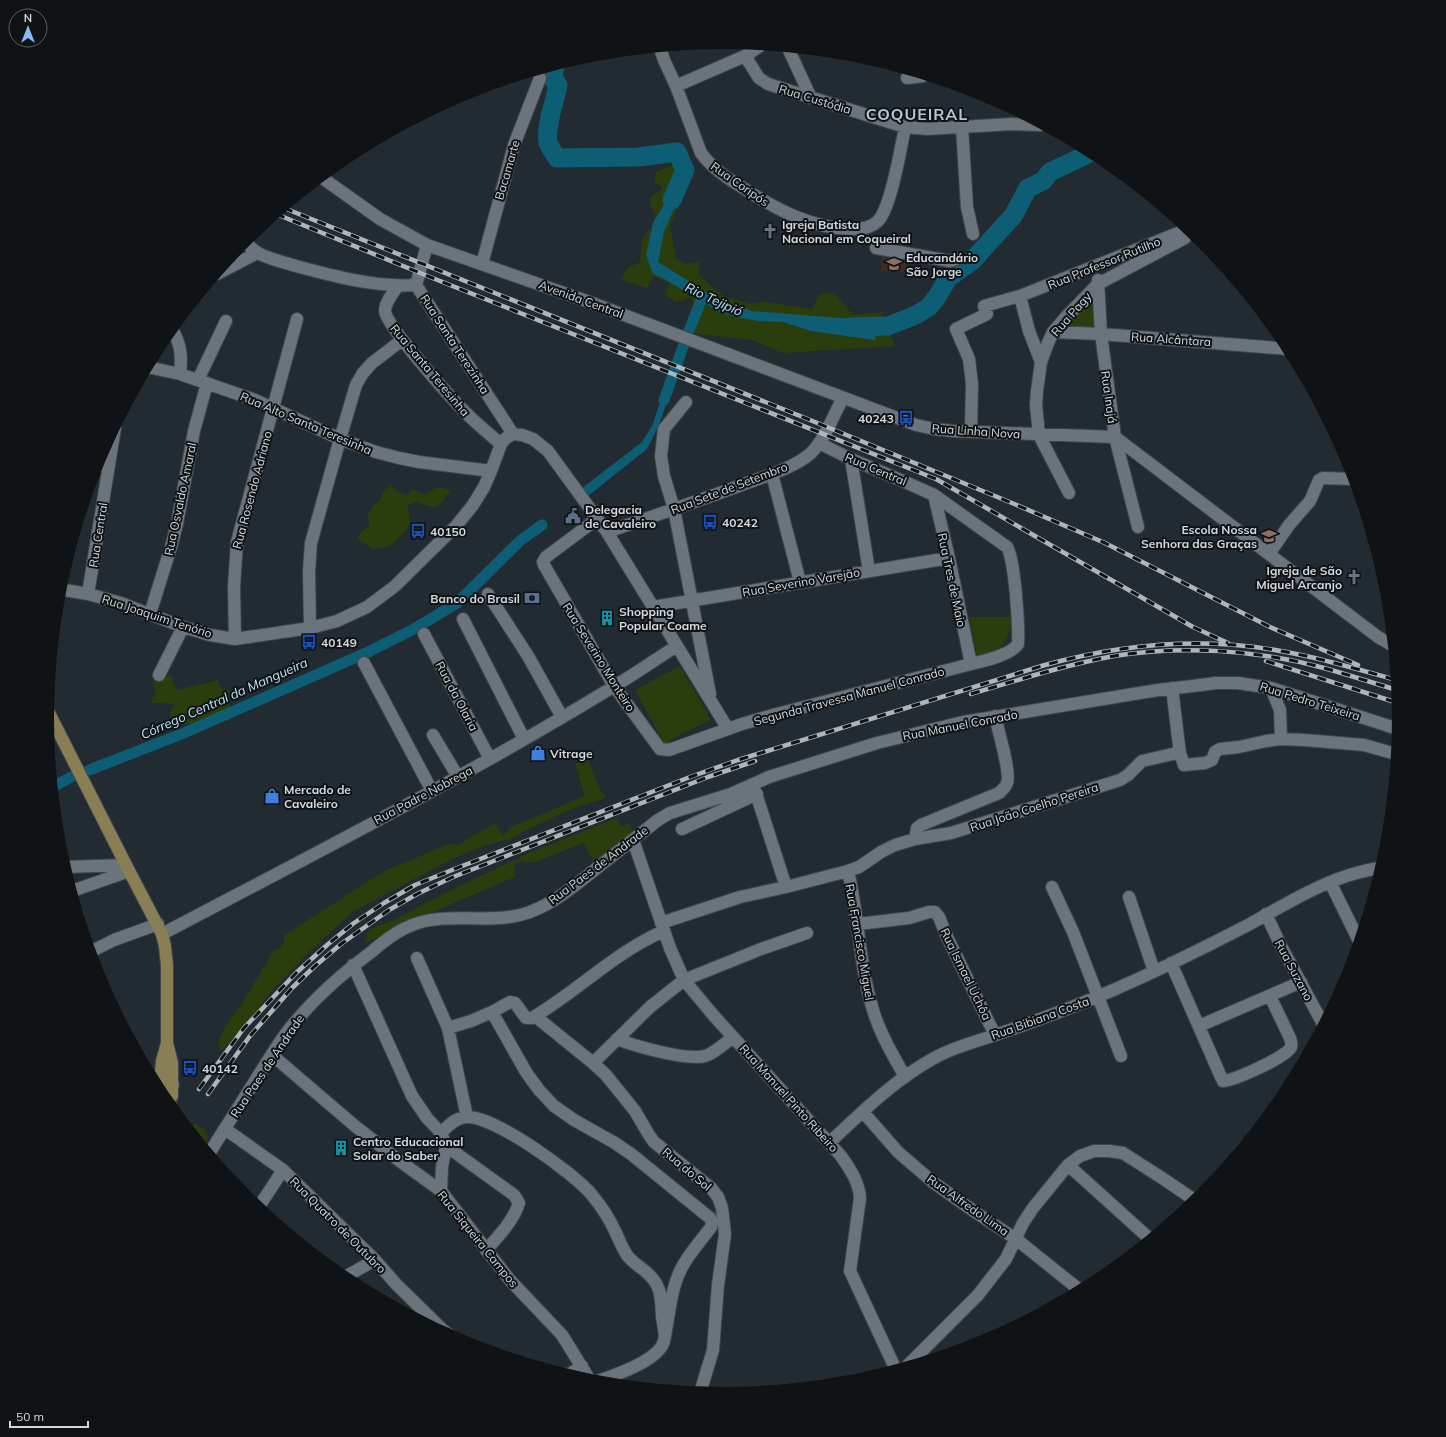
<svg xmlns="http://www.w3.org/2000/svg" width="1446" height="1437" viewBox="0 0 1446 1437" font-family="Mulish,sans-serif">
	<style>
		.education { fill: #3f2c27 }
		.green { fill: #2c3d0d }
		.water { fill: #0d5d75 }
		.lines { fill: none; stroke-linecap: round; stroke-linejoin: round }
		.canal { stroke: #0d5d75; stroke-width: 11 }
		.river { stroke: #0d5d75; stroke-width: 19 }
		.major-tunnel { stroke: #3d454b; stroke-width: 12; stroke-dasharray: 12 6; stroke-linecap: butt }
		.minor-casing { stroke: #40464c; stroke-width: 14 }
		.major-casing { stroke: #40464c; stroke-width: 14 }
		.minor { stroke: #6b747c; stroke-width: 12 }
		.major { stroke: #887f54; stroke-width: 12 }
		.rail-casing { stroke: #afb5b9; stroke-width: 4.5 }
		.rail { stroke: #0f1316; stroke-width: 3; stroke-dasharray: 9; stroke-linecap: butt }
		.labels { text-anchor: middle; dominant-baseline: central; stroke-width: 4; stroke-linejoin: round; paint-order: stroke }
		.street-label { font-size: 12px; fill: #d3d8dc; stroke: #0f1316 }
		.poi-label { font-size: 12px; font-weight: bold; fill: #d3d8dc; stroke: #0f1316; text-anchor: start }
		.water-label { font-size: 13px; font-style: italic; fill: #bbe7f9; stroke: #0f1316 }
		.district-label { font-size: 16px; font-weight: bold; letter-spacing: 1px; fill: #b9c4cc; stroke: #0f1316 }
	</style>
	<rect width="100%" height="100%" fill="#222b31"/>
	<path class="education" d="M882,256L907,257L906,272L881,271Z"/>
	<path class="green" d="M675,164L688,184L670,226L676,259L685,264L699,262V275L723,296L750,304L766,302L812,309L819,294L834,293L853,315L882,312L895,346L782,353L753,340L693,333L692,297L676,302L664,294L670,283L653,277L647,288L622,280L626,269L640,262L642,239L653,225L655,212L650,206L651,196L662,190L661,186L654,183L656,172Z
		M1092,292L1096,327L1068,326L1061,328Z
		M391,484L397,492L407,495L412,489L425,495L437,487L451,490C437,509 438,511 416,501L407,506C411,520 412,526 400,537C397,539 394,543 391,545C386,548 378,547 372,549L357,538L362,531L369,526L368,514L372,507L380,500L383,492Z
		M969,617H1015C1010,631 1005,646 993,656C989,659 983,660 978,661Z
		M680,666L711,720L677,736L665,745L635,690Z
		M171,675L177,690L218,680V684L223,690H229L231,720L210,725L196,723L185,724L171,718V709L176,705L162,703H152V698L156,696L153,680Z
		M587,758L599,788L606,798L574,808L528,829L510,839L487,845L452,859L352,912L305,956L268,995L250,1022L221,1051L218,1042L229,1020L243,1002L272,953L283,945L285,935L384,871L449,844L457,845L496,823L503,836L511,827L585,796L575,764Z
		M617,818L620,827L629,824L634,834L596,864L583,843L533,863L522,861L514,864L515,877L442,908L365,943L367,933L373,928L396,919L441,895L527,854Z
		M195,1123C206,1131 213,1133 204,1147L190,1130Z"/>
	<path class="water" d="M681,176H688L664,232L658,262L711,295L752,311L877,321L875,340L811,331L783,322L758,321L736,317L720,312L661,277L653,274L646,255L653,223Z
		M665,386L674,390L668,399L659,425L647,449L588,496L582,488L642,442L653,424Z"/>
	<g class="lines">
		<path class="canal" d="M664,400L688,333L703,296
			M89,770L184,733L368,652L414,629L457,603L521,540L542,525
			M53,787L71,777"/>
		<path class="river" d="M555,66L553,79L558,85C555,102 545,126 548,142C549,147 554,153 557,158L638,157L677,152L685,170L672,200
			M850,327L888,326L916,315L929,307L937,297L948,278L972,261L1013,216L1028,188L1043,181L1050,172L1092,152"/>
		<path class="major-tunnel" d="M171,1107L172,1096"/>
		<defs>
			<path id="minor" d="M660,48L664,60L676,86L701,153C712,168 727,178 743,188C776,209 812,229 853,229C861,229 872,227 878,221C891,208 901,147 905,127
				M788,48L811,98
				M745,56L759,78L768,84L905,127L927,129L1012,124L1040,125
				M907,78L923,76
				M676,86L745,56L760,46
				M962,127L967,207L973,234
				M321,177L380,219L427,245L595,304L916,425L934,429L953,431L1115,437L1378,637L1392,645
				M244,241C248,245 253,250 258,253C269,259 283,262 296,266C333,276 377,288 416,285L513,434
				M876,248L950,261L956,259
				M482,264L514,145L540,78
				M217,274L257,253
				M1098,280L1101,334L1115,437L1138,527
				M416,285L427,245
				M397,287C393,293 385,302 385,311C386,326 452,399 466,413C477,424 489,434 501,444
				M1020,296L1029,331L1041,362
				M172,329C181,344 182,357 180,374
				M1053,332L1101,334L1289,349
				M147,367L180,374L255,400L340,439L376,452L399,458L419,462L491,471
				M198,380L226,321
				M686,402L664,429L661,456L664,476L674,509L710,694
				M971,431L972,384L969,359L956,329L987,314L984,306L1020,296L1188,229
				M851,459L869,571
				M96,465L109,466
				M772,474L800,582
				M1069,493L1039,435L1036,405L1037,391L1041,362L1048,343L1053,332L1065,318L1098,284L1185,238
				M934,495L949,558L971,664
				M597,519L546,557L543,562L544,565L614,686L660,749L669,750L742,724L773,715L971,664C984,661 1011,655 1018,644C1019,627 1015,560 1007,547L934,495L903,481L851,459L819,443
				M607,532C651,517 695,502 739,486C762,477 793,469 811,453C825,439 833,416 843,398
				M1269,554L1289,525L1310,501L1319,480L1323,478L1354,479
				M59,589L88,594L121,603L183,627L210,635L235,639L310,628L337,621L367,607L395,586L456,526L473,505L484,487L491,471L501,444L506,438L513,434L522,435L533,439L548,451L607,532L728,729
				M88,594L115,428
				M488,594L528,656L562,717
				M653,607L949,558
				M150,614L171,547L177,524L194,431L207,383
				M463,619L524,739
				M310,628L309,571L311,543L340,439L356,385L363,373L372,363L402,340
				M424,634L490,759
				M235,639L234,587L237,542L297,319
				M364,663L432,791
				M159,675L183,627
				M1172,688L1180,754
				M1271,688L1280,710L1281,739
				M433,735L458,777
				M753,784L786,887
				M682,829L757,794
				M915,839L917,828L921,825L999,793C1002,790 1006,787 1007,783C1011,772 998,730 995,716
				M633,840L670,948L684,980L714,1016L841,1156C850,1169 859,1182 860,1198L850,1271L896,1370
				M64,867L126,865
				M848,871C859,917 859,965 873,1010C880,1034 893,1055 905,1077
				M1330,882L1359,941
				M1052,887L1073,932L1121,1056
				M72,891L129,871
				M1129,897L1154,971
				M1266,914L1281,946L1323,1024
				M661,923L740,897L786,887L848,871L859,867L881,852L895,845L915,839L951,833L1120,780L1128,775L1142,761L1177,753L1181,756L1184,765L1205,763L1212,760L1215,752L1220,749L1239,747L1266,741L1281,739L1304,740L1364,745L1396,754
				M858,924L909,918L929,912H935L939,917L948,939L995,1035
				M162,934C314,854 467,776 613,687C635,674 656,659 677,646
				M90,952L114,940L158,924
				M417,958L448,1028L467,1117
				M1171,963L1221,1077L1223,1081C1235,1080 1287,1057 1291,1047C1292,1044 1291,1041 1290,1038L1270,996
				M353,965L412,1096L427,1118L441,1133L446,1146L442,1167L441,1191
				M492,1012L526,1072L539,1090L554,1106L574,1120L615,1143L631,1154L710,1218L712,1222L711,1227C701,1241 689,1253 681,1269C670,1291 669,1318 664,1341
				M535,1016L593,1063L606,1075L635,1111L649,1135L654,1142L711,1188L718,1197L722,1208L725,1234L718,1285L713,1350L700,1393
				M1199,1026L1301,982
				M448,1028L471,1021L492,1012L510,1002L515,1003L526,1018H532C578,991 615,952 664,931
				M617,1039C635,1046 687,1061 705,1056C715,1053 725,1043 733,1037
				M272,1055L355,1126L401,1162L441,1191L509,1279L562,1335L591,1382
				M593,1063L650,1007L684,980L761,949L807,933
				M163,1097L173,1085
				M863,1112L898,1152L934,1183L975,1212L1016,1239L1081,1291
				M225,1129L283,1170L375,1260L396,1284L443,1330L453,1338
				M441,1133C448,1126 455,1118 466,1117C492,1114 575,1174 592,1195C601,1206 609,1218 615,1231C619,1239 622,1248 627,1255C632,1262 639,1266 645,1271C662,1285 661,1297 662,1317C663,1324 666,1335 664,1341C659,1361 613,1376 595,1382
				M829,1143C862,1112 895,1079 936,1057C956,1046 979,1041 1001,1033C1033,1022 1065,1010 1097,997C1149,975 1200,950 1250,924C1289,902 1336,873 1381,868
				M446,1146L514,1195L519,1203C514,1220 498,1237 486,1250
				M209,1154C221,1134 234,1115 246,1095C260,1074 272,1052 287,1032C311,1001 339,976 370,953C382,943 395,932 410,926C444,911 484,924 520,915C549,908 574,886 597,868C617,852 638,836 658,820L670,813L731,794L769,777L877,743L963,722L1158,690L1193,686L1216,683H1238L1271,688L1398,729
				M1068,1165L1150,1239
				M258,1208L283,1170
				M343,1278L375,1260
				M907,1366L978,1295L1006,1259L1023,1223L1033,1208L1068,1165L1080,1156L1094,1151H1109L1123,1153L1162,1178L1196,1201
				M568,1375L582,1366"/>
			<path id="major" d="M47,709L126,865L162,934L165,946L167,966V1043L172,1063V1096
				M159,1091L162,1061L167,1043"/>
		</defs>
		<use href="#minor" class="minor-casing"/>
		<use href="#major" class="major-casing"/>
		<use href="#minor" class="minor"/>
		<use href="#major" class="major"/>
		<defs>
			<path id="rail" d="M284,208L810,420L1012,503L1105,543L1270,627L1358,665
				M276,214L430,277L936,479L1193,627L1228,643
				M1266,661L1398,703
				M971,694C1018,680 1065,665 1114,656C1181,645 1259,650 1324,668C1349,675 1373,683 1397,690
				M199,1089L244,1028L296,973L327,945L354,923L384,903L415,885L452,870L690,777L738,760L1045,665C1107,648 1171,640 1235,645C1290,649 1343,665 1396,680
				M208,1094L250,1036L292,988L315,966L341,944L389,910L417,894L453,877L708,777L755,761"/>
		</defs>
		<use href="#rail" class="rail-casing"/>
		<use href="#rail" class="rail"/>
	</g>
	<defs>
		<symbol id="church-bare" viewBox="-9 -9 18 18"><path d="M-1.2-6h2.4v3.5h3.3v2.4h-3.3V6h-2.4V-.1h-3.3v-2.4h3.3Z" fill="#6b7280" stroke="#0f1316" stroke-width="2.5" paint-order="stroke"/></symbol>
		<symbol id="school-bare" viewBox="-9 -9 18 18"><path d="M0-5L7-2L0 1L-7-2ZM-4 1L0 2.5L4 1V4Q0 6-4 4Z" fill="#8d6e63" stroke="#0f1316" stroke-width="2.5" paint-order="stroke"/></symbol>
		<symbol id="bus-bare" viewBox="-9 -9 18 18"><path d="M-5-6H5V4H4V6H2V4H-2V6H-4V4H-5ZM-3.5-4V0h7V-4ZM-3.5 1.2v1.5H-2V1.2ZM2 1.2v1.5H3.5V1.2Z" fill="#1a4fb4" stroke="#0f1316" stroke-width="2.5" paint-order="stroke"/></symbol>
		<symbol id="civic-bare" viewBox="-9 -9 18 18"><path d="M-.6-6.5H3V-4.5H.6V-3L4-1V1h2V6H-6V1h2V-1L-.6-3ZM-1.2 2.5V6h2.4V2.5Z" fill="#5c6f8a" stroke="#0f1316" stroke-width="2.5" paint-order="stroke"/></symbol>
		<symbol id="bank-bare" viewBox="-9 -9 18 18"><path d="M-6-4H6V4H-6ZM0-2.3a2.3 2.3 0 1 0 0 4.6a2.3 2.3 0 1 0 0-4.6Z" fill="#5c6f8a" stroke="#0f1316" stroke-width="2.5" paint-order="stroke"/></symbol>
		<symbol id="building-bare" viewBox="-9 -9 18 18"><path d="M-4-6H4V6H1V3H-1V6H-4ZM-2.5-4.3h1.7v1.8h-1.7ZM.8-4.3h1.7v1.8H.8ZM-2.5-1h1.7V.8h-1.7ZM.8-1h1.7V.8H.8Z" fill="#0f9aa8" stroke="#0f1316" stroke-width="2.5" paint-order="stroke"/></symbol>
		<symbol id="shop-bare" viewBox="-9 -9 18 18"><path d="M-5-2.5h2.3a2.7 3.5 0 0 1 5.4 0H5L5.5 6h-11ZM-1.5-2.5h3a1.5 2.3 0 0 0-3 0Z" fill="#3f7fe0" stroke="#0f1316" stroke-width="2.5" paint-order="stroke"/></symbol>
	</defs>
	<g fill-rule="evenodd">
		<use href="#church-bare" x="759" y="220" width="22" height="22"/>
		<use href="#school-bare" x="883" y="253" width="22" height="22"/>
		<use href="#bus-bare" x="895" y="407" width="22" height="22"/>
		<use href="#civic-bare" x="562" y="505" width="22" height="22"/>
		<use href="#bus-bare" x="699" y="511" width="22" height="22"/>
		<use href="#bus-bare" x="407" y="520" width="22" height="22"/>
		<use href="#school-bare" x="1258" y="525" width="22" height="22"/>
		<use href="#church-bare" x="1343" y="566" width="22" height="22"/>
		<use href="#bank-bare" x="521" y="587" width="22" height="22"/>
		<use href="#building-bare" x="596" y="607" width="22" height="22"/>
		<use href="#bus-bare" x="298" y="631" width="22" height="22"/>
		<use href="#shop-bare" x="527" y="742" width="22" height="22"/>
		<use href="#shop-bare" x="261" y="785" width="22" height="22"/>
		<use href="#bus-bare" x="179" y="1057" width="22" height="22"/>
		<use href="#building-bare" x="330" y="1137" width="22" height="22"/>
	</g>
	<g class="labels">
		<g class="street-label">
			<text transform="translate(815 99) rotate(17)">Rua Custódia</text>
			<text transform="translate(507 170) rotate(-74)">Bacamarte</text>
			<text transform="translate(740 184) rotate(35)">Rua Coripós</text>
			<text transform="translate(1104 263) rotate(-22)">Rua Professor Rutilho</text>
			<text transform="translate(581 299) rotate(20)">Avenida Central</text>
			<text transform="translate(1071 314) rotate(-49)">Rua Pagy</text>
			<text transform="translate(1171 339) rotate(4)">Rua Alcântara</text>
			<text transform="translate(455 344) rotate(57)">Rua Santa Terezinha</text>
			<text transform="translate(430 370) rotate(50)">Rua Santa Teresinha</text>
			<text transform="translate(1109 397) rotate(82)">Rua Inajá</text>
			<text transform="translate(306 423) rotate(23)">Rua Alto Santa Teresinha</text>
			<text transform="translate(976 431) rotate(4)">Rua Linha Nova</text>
			<text transform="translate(876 469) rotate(23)">Rua Central</text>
			<text transform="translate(729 488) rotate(-21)">Rua Sete de Setembro</text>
			<text transform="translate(252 490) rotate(-75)">Rua Rosendo Adriano</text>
			<text transform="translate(180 499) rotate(-78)">Rua Osvaldo Amaral</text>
			<text transform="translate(98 535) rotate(-81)">Rua Central</text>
			<text transform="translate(952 580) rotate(78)">Rua Tres de Maio</text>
			<text transform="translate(801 582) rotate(-10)">Rua Severino Varejão</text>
			<text transform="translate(157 616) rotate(18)">Rua Joaquim Tenório</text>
			<text transform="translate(599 657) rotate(58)">Rua Severino Monteiro</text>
			<text transform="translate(457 696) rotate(62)">Rua da Olaria</text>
			<text transform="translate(849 696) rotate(-15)">Segunda Travessa Manuel Conrado</text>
			<text transform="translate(1310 701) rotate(17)">Rua Pedro Teixeira</text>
			<text transform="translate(960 725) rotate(-11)">Rua Manuel Conrado</text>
			<text transform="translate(423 795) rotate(-28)">Rua Padre Nobrega</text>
			<text transform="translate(1034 807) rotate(-18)">Rua João Coelho Pereira</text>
			<text transform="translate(598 865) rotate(-37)">Rua Paes de Andrade</text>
			<text transform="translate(860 942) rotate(80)">Rua Francisco Miguel</text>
			<text transform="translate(1294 970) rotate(62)">Rua Suzano</text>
			<text transform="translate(966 974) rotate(64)">Rua Ismael Uchôa</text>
			<text transform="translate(1040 1018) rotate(-20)">Rua Bibiana Costa</text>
			<text transform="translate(267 1066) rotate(-56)">Rua Paes de Andrade</text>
			<text transform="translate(789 1098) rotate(48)">Rua Manuel Pinto Ribeiro</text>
			<text transform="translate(687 1169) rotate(40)">Rua do Sol</text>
			<text transform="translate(968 1205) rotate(35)">Rua Alfredo Lima</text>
			<text transform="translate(338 1225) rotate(45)">Rua Quatro de Outubro</text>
			<text transform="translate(478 1239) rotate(51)">Rua Siqueira Campos</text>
		</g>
		<g class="poi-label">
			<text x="782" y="224">Igreja Batista<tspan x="782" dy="14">Nacional em Coqueiral</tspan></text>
			<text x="906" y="257">Educandário<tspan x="906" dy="14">São Jorge</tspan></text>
			<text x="894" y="418" text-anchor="end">40243</text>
			<text x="585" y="509">Delegacia<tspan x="585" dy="14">de Cavaleiro</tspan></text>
			<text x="722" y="522">40242</text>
			<text x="1257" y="529" text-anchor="end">Escola Nossa<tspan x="1257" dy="14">Senhora das Graças</tspan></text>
			<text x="430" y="531">40150</text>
			<text x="1342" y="570" text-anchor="end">Igreja de São<tspan x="1342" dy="14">Miguel Arcanjo</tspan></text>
			<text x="520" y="598" text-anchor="end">Banco do Brasil</text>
			<text x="619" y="611">Shopping<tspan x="619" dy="14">Popular Coame</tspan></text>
			<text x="321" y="642">40149</text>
			<text x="550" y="753">Vitrage</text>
			<text x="284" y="789">Mercado de<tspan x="284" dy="14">Cavaleiro</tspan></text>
			<text x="202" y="1068">40142</text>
			<text x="353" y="1141">Centro Educacional<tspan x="353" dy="14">Solar do Saber</tspan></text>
		</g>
		<g class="water-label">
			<text transform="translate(714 299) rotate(25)">Rio Tejipió</text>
			<text transform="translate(224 698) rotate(-24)">Córrego Central da Mangueira</text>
		</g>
		<g class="district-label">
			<text x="917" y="114">COQUEIRAL</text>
		</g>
	</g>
	<path d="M0 0H1446V1437H0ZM54 718a669 669 0 1 1 1338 0a669 669 0 1 1-1338 0Z" fill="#0f1316" fill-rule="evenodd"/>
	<g transform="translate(28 28)"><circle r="19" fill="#0f1316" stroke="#5d6265"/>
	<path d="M0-3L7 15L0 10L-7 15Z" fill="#89bafc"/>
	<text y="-6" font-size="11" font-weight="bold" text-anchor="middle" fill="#d3d8dc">N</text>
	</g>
	<path d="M10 1421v6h78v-6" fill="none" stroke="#d3d8dc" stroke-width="2"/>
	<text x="16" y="1421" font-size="12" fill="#d3d8dc" stroke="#0f1316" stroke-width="3" paint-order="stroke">50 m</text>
</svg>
